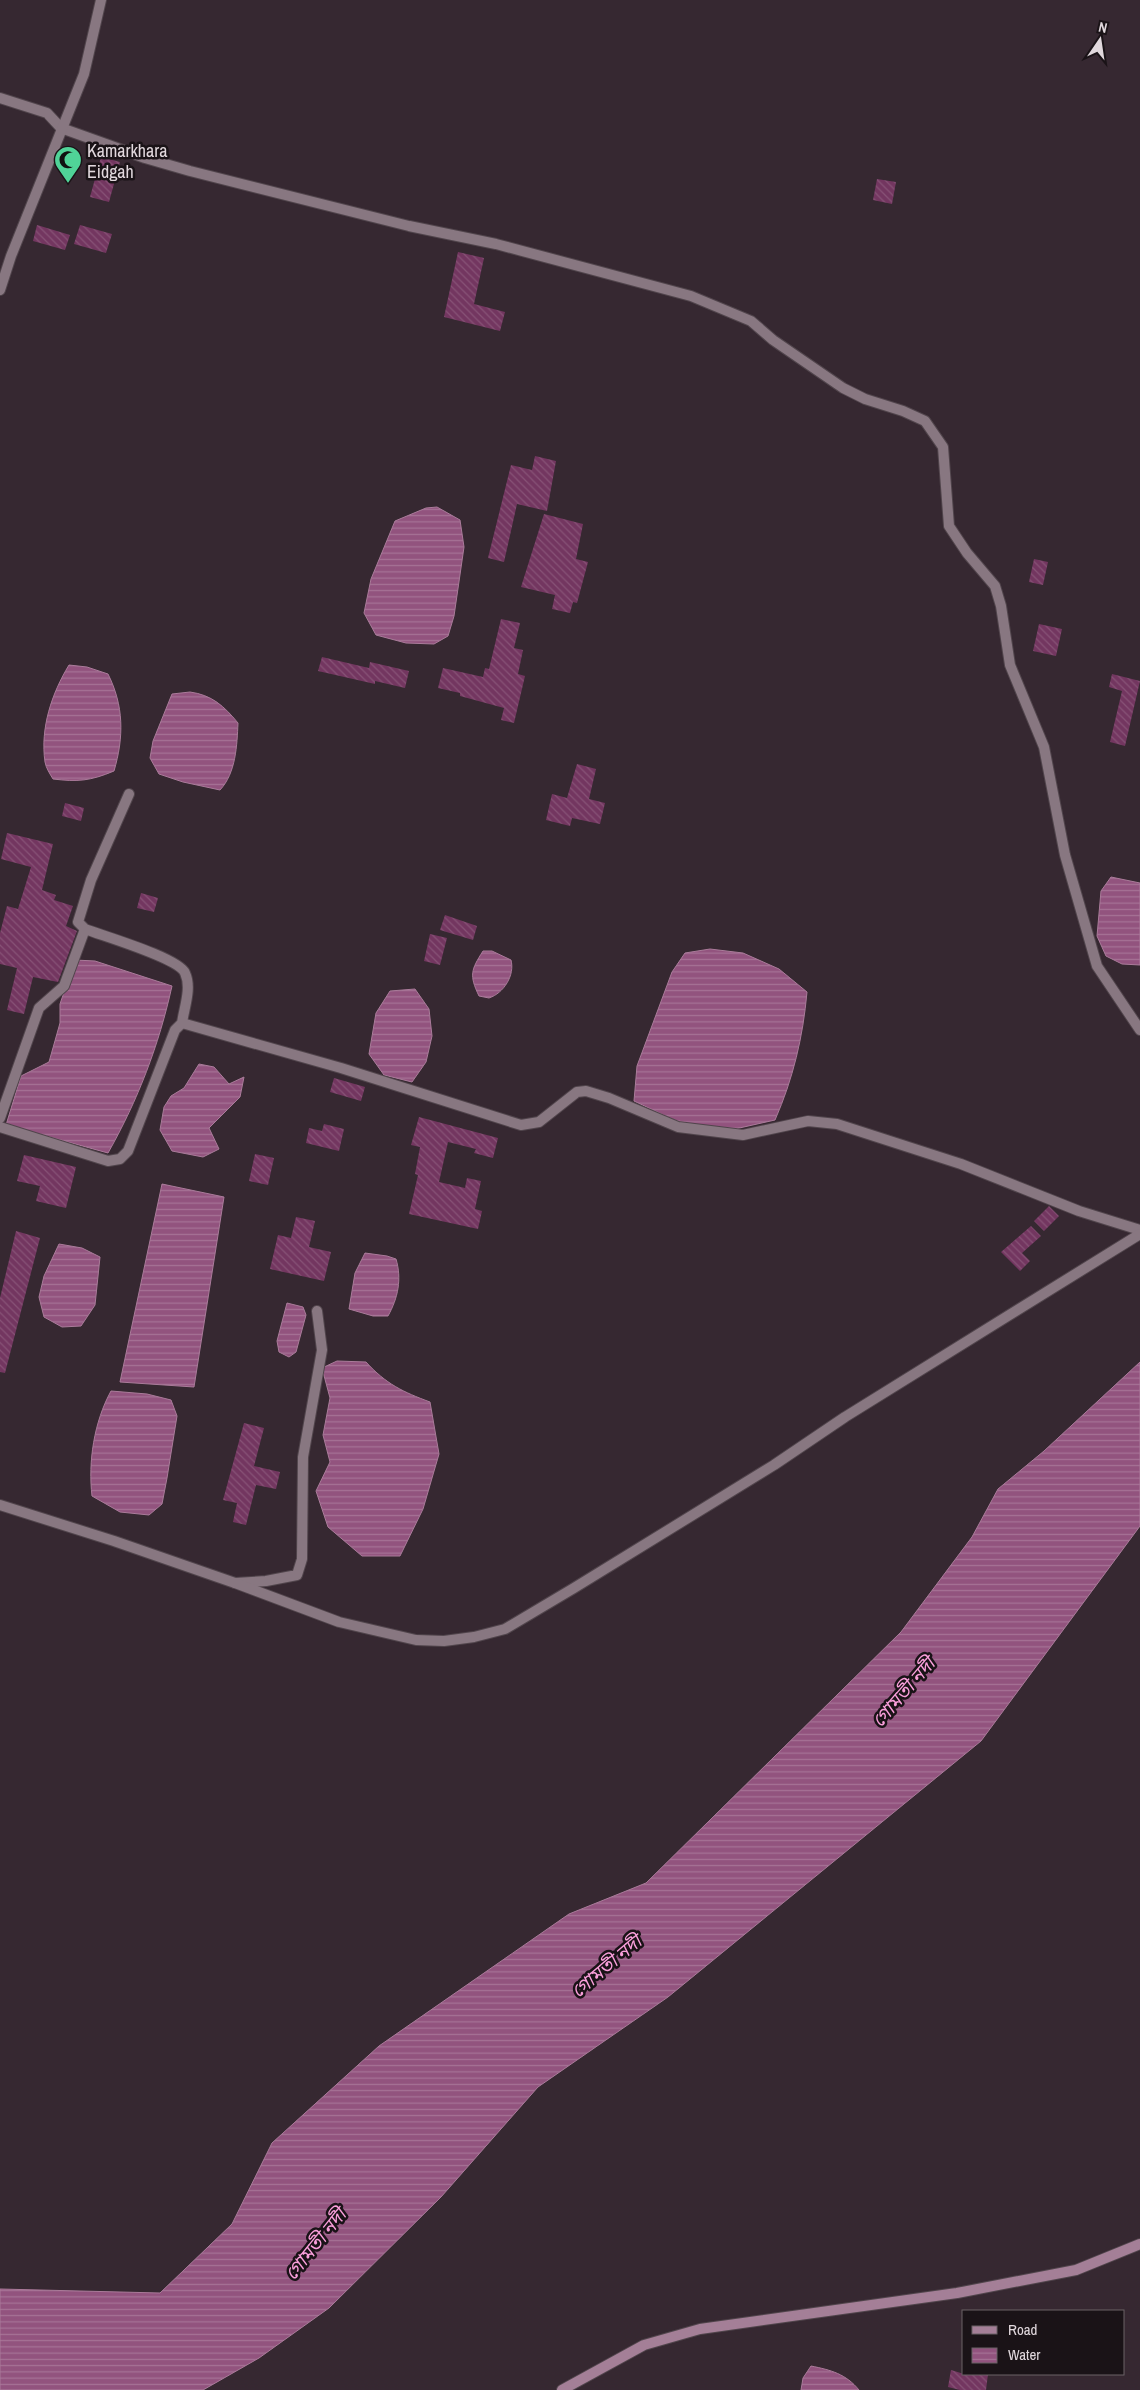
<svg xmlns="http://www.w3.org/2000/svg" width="1140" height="2390" viewBox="0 0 1140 2390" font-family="'Archivo Narrow','Noto Sans Bengali',sans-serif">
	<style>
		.water { fill: url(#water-rules); stroke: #aa7b9a }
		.building { fill: url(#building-back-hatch) }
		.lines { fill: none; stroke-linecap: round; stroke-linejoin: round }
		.minor-casing { stroke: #51454c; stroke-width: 12 }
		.tertiary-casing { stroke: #51454c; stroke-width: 12 }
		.secondary-casing { stroke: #51454c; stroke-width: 12 }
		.minor { stroke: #887781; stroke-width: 10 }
		.tertiary { stroke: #887781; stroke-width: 10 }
		.secondary { stroke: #a47f97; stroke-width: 10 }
		.labels { text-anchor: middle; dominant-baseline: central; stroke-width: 5; stroke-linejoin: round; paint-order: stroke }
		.poi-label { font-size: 18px; fill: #e1d8dd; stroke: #1a1317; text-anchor: start }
		.water-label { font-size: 19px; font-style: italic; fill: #fa9fdb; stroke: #1a1317 }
	</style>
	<defs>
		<pattern id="water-rules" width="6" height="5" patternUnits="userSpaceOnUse" patternTransform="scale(1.25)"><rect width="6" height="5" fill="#92537e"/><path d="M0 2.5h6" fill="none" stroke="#a67396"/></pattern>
		<pattern id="building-back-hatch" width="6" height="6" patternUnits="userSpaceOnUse" patternTransform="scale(1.25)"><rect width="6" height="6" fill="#733660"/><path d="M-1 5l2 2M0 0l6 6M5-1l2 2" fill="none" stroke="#875276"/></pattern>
	</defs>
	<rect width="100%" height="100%" fill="#362831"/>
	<path class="water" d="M437,507L460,520L464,547L454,616L448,636L434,644L406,643L376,635L364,613L371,579L395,521L426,508Z
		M69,665L87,667L108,674C124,706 124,737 114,771C90,781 78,782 53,779C50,774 46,768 45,762C40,728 52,693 69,665Z
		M190,692C212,695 224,706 238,723C237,745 236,773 220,790L183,782L159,774L150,758L153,741L172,694Z
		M1111,877L1140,883V965L1122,964L1106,956L1097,936L1101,891Z
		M710,949L743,953L779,969L807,992C803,1037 793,1079 775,1120L726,1131L674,1120L634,1101L637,1066L672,972L685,953Z
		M483,951H492L511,960C515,975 504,993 489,998L479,996C469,975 471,970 483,951Z
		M75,960L95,961L172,986C159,1045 138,1100 108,1153L6,1125L21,1076L49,1062L60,1023V1004Z
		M415,989L429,1009L432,1036L426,1062L412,1082L384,1075L369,1054L376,1013L390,991Z
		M199,1064L214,1067L229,1084L244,1077L240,1097L209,1128L219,1149L203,1157L172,1151L160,1130L164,1107L171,1096L184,1088Z
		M162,1184L224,1197L194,1387L120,1382Z
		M59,1244L82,1248L100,1257L95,1305L81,1326L62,1327L44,1317L39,1297L44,1276Z
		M365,1253L387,1256L396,1259C402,1279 398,1298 388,1316H373L349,1309L355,1273Z
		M287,1303L303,1307L306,1315L296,1352L289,1357L279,1352L277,1341Z
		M337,1361L366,1362C386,1384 403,1392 430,1402L439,1454L423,1509L400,1556H362L328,1527L316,1491L330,1462L323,1435L330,1398L322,1368Z
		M1140,1362V1526L981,1741L668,1997L538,2087L441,2197L329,2308L259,2358L203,2390H0V2289L160,2293L232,2224L272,2143L379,2046L569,1914L646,1883L901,1632L972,1537L998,1489L1044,1451Z
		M111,1391L147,1394L171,1400L177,1416L167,1478L162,1504L149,1515L120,1512L92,1496C88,1462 94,1422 111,1391Z
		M811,2366C831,2370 846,2374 859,2390H801L803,2378Z"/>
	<path class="building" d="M101,157L120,162L109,202L90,197Z
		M877,179L896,182L892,204L873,200Z
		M37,225L70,235L65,250L33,241Z
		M80,225L112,234L106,253L74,244Z
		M458,252L484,258L474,304L505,312L500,331L444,317Z
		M535,456L556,461L547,511L517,504L504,562L488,558L511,465L532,470Z
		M544,514L583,524L576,559L588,562L577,603L573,602L570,613L552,609L555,595L521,587Z
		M1034,559L1048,562L1043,585L1029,582Z
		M501,619L520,623L514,648L523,650L518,674L525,676L514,723L501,720L504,708L460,696V693L438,688L443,668L483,677L485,668L489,669Z
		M1039,624L1062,629L1056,656L1033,651Z
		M322,657L369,668L370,662L409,671L405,688L375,681V684L318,671Z
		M1112,674L1140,681L1125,746L1110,742L1122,691L1109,687Z
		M577,764L596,769L589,799L605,803L600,824L572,818L570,826L546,820L552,794L567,798Z
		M65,803L84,808L81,821L62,816Z
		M7,833L53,844L42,890L56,895L54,900L73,906L66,926L77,931L58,982L33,977L24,1014L7,1010L17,968L0,964V933L7,906L18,909L31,867L1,859Z
		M141,893L158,898L154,912L137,908Z
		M445,915L477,926L473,940L440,930Z
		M430,934L447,938L440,965L424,961Z
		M334,1078L365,1087L361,1101L330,1092Z
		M419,1117L498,1138L493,1158L474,1153L476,1149L448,1142L439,1182L465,1188L467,1178L481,1181L475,1209L482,1211L478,1229L409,1214L418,1175L415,1174L420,1147L411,1145Z
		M324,1124L344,1129L339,1151L306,1143L309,1128L322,1131Z
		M255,1154L274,1158L268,1185L249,1181Z
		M24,1155L76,1167L66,1208L36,1201L40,1186L17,1181Z
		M1049,1206L1059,1216L1044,1231L1034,1221Z
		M296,1217L315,1221L309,1247L331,1252L324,1281L270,1269L278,1235L291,1238Z
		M1031,1226L1041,1236L1022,1253L1030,1261L1020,1271L1001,1252Z
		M16,1231L40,1238L5,1373L0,1372V1298Z
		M244,1423L264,1428L254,1466L280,1472L276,1489L256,1485L246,1525L233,1522L237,1503L223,1500Z
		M951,2370L964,2374H988L986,2390H960L948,2387Z"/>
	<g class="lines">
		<defs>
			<path id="minor" d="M0,98L47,113L61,128L145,158L190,171L409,226L496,244L691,296L751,321L773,340L843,388L865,399L903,411L925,421L943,447L949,526L967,553L995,586L1001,606L1010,665L1044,747L1065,855L1097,966L1140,1030
				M129,794L91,880L78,922L85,929C103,936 179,958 185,973C192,988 184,1008 182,1023
				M0,1118L39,1008L64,986L85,929
				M0,1127L108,1161L120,1159L128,1151L175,1030L182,1023L341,1068L521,1125L539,1122L577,1092L586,1091L609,1098L678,1127L743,1135L808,1121L837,1124L961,1164L1079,1211L1140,1230
				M235,1583L266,1581L297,1575L302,1559L303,1457L322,1350L317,1311"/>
			<path id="tertiary" d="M0,290L11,256L84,74L101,0
				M0,1505L114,1541L235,1583L339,1622L416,1640L444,1641L474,1637L505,1629L574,1588L774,1465L845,1417L1140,1234"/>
			<path id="secondary" d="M562,2390L644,2345L700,2329L957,2293L1076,2270L1140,2244"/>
		</defs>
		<use href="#minor" class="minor-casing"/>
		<use href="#tertiary" class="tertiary-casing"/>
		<use href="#secondary" class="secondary-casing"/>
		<use href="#minor" class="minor"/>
		<use href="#tertiary" class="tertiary"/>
		<use href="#secondary" class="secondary"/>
	</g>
	<defs>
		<symbol id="mosque-pin" viewBox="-11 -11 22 30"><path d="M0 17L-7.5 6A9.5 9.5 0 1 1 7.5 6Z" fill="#50d398" stroke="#1a1317"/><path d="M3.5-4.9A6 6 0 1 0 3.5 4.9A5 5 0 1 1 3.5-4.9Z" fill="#111"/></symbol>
	</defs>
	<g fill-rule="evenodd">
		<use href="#mosque-pin" x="52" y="144" width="32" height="43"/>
	</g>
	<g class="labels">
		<g class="poi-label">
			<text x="87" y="150">Kamarkhara<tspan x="87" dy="21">Eidgah</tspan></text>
		</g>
		<g class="water-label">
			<text transform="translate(903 1692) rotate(-49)">গোমতী নদী</text>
			<text transform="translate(606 1966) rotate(-40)">গোমতী নদী</text>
			<text transform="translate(315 2244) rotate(-51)">গোমতী নদী</text>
		</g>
	</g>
	<rect x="962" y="2310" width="162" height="65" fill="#1a1317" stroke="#6a6266"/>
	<rect x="972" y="2326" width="25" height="8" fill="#a47f97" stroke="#6a6266"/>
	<text x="1008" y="2335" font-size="15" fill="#e1d8dd">Road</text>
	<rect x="972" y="2348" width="25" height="15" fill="url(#water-rules)" stroke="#6a6266"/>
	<text x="1008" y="2360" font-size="15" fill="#e1d8dd">Water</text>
	<g transform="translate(1100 40) rotate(13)" stroke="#1a1317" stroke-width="4" paint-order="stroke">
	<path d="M0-4L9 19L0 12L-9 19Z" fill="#e1d8dd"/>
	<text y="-8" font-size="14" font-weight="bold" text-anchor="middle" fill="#e1d8dd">N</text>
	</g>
</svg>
